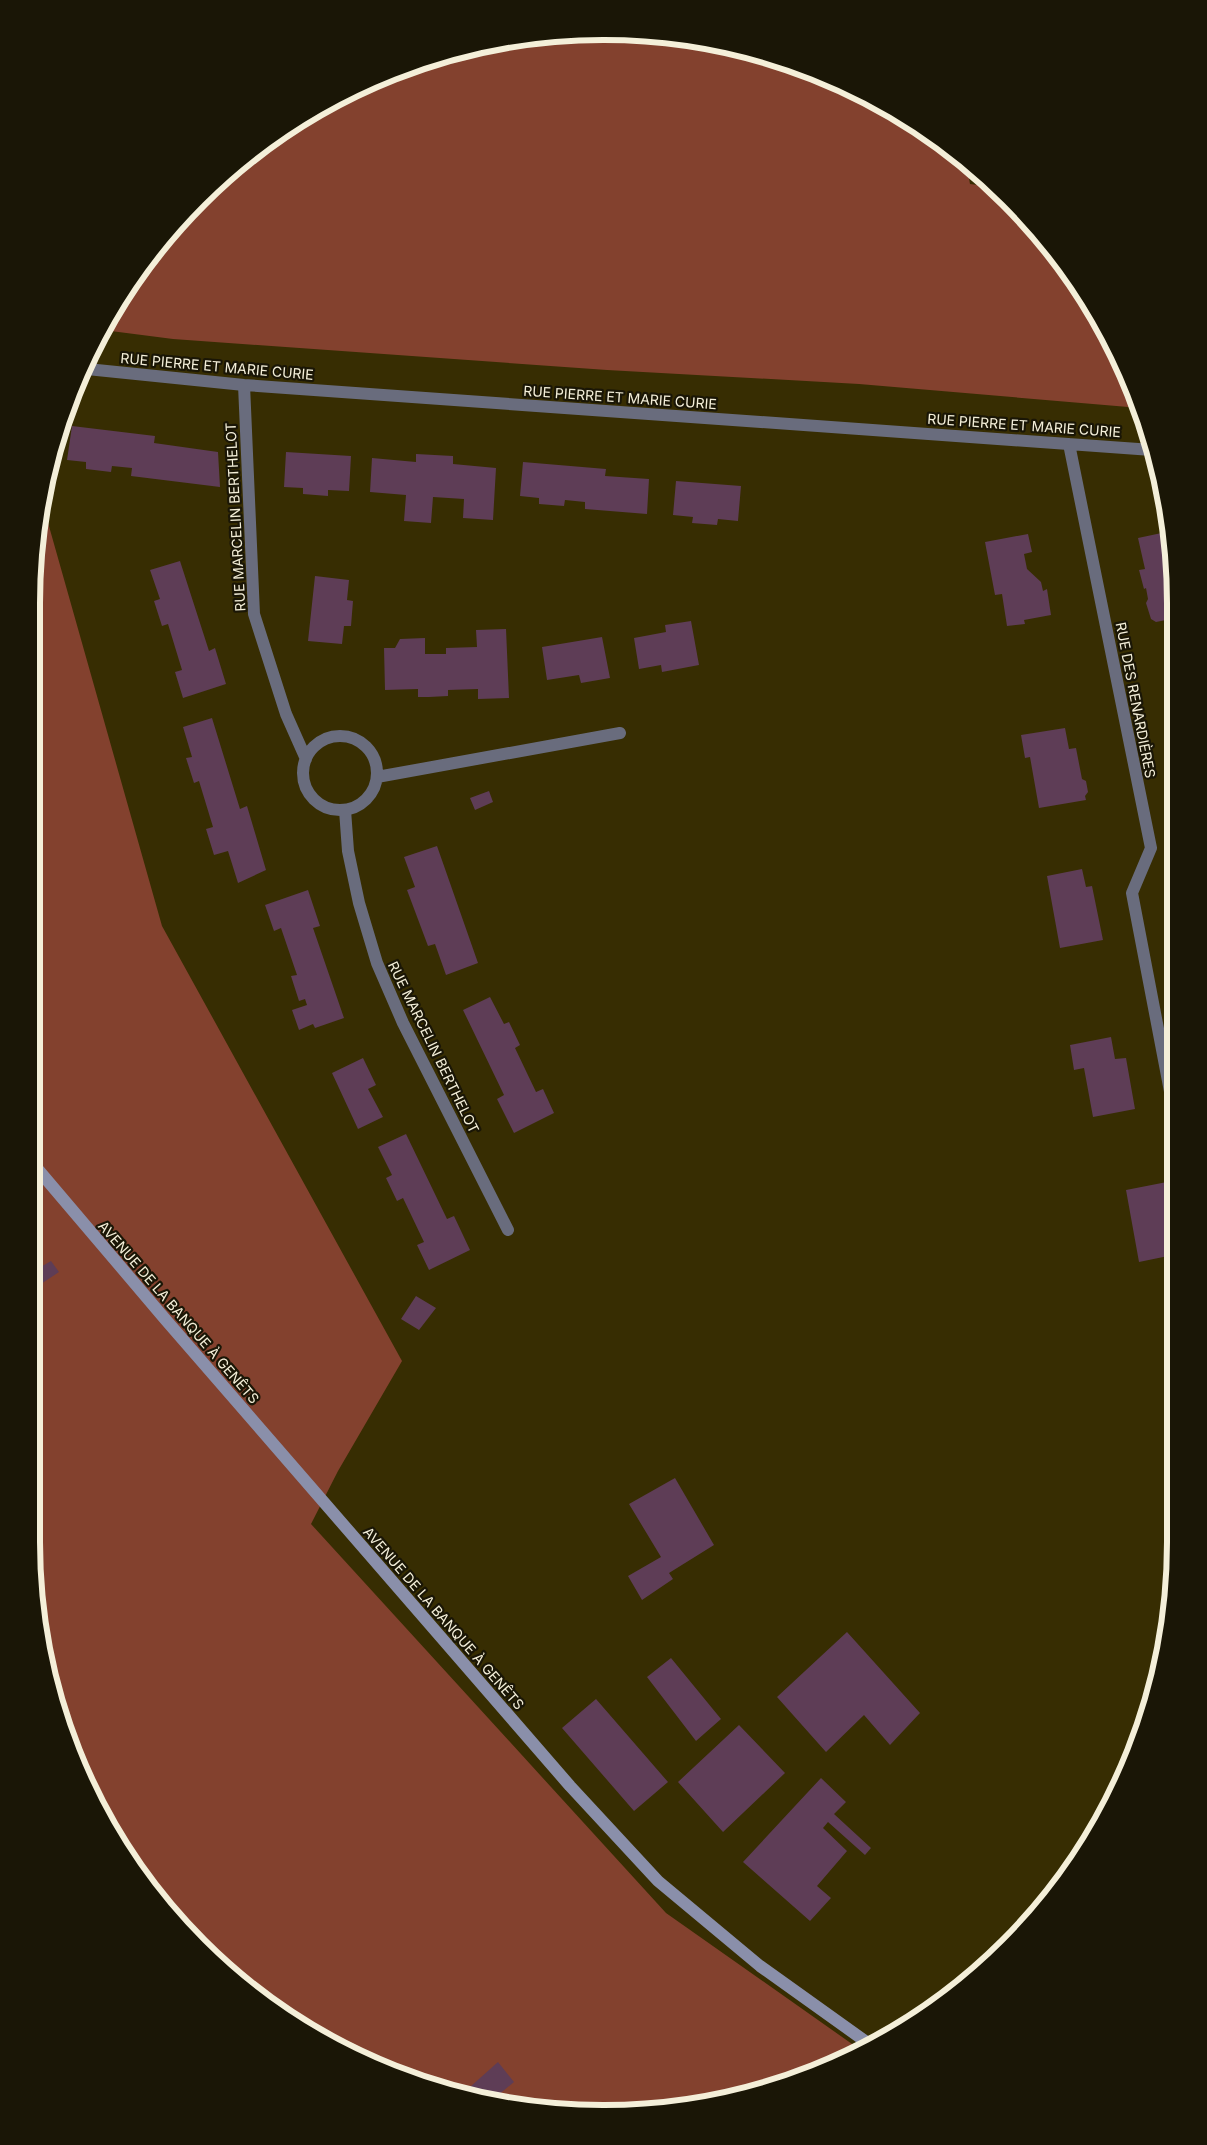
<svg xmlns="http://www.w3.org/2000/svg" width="1207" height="2145" viewBox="0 0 1207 2145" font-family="Inter,sans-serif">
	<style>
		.green { fill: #83412e }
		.building { fill: #5e3d56 }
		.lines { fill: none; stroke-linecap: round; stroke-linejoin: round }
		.minor { stroke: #696c7d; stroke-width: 12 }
		.secondary { stroke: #8a8faa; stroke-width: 12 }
		.labels { text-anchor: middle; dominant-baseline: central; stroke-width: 4.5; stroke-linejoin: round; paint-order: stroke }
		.street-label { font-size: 14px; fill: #f4efd9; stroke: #1a1606 }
		.rim { fill: none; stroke: #f4efd9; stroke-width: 6 }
	</style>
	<rect width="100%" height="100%" fill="#372d02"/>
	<path class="green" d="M566,32L678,36L788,62L890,108L967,167L970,184L993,187L1008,199L1079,286L1140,408L859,384L607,370L173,339L103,330L108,317L173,226L255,149L351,90L456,51Z
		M43,505L162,926L402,1361L338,1471L311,1524L666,1913L862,2051L822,2070L715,2103L641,2113L529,2109L455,2094L351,2055L285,2017L199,1946L149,1890L90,1795L62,1725L36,1616L32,566Z"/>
	<path class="building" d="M72,426L155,436L154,443L218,452L220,487L131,476L132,468L112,466L111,472L86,469V462L67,460Z
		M286,452L351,456L349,491L328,490V496L303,494V488L284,487Z
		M416,454L453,456V464L496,468L493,520L463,518L464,499L433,497L431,523L404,521L406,495L370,492L372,458L416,462Z
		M523,462L606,469L605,476L649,479L647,514L585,509V502L565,500L564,506L539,504V498L520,496Z
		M676,481L741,486L738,521L718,519L717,525L692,523L693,517L673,515Z
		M1171,531V619L1156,622L1151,619L1146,603L1148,599L1146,588L1144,589L1139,570L1145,569L1138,538Z
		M1028,534L1032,552L1024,554L1027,569L1041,582L1043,591L1047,589L1051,615L1024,620L1025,624L1007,626L1002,594L995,595L985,542Z
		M180,561L209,651L215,648L226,684L183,698L175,672L182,670L168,624L162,626L154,601L160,599L150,570Z
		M315,576L349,580L347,600L353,601L351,626H344L342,644L308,641Z
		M691,621L699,665L662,672L661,665L639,669L634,638L666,632L665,625Z
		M506,629L509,698L478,699V689L448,690V696L429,697H418V689L385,690L384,648H395L400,639L425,638V654H446V648L477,647L476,630Z
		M602,637L610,678L581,683L579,675L547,680L542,647Z
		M212,718L240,809L247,806L266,870L238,883L228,851L214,855L206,829L213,827L199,781L194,783L186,758L192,757L183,727Z
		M1065,728L1069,749L1076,748L1082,779L1086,781L1088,792L1085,796L1086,800L1039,808L1030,757L1025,758L1021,735Z
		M489,791L493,802L475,810L470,798Z
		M437,846L478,963L446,975L435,944L428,946L407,890L415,887L404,857Z
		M1082,869L1086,887L1092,886L1103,940L1060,948L1047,876Z
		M308,890L320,926L313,928L344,1018L315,1028L313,1024L299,1030L292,1010L307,1005L305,999L299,1001L291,976L297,975L281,928L274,931L265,905Z
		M490,997L504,1024L509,1022L520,1045L515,1048L536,1092L543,1089L554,1113L514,1133L497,1099L504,1095L463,1010Z
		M1111,1037L1115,1059L1126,1058L1135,1109L1093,1117L1084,1068L1074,1070L1070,1045Z
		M363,1058L376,1085L368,1089L383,1117L358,1129L332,1073Z
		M406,1134L447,1219L454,1216L470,1250L429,1270L417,1245L424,1242L403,1198L397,1201L386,1178L392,1175L378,1147Z
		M1172,1181L1173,1255L1139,1262L1126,1190Z
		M51,1261L59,1272L35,1288V1262L39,1268Z
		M416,1296L436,1308L419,1330L401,1319Z
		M675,1478L714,1545L669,1573L673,1579L642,1600L628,1576L661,1557L629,1504Z
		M847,1632L920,1713L890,1745L864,1715L826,1752L777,1697Z
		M671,1658L721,1719L696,1741L647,1677Z
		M596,1699L668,1782L634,1811L562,1728Z
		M739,1725L785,1773L723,1832L678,1782Z
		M821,1778L846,1802L834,1814L871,1848L865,1855L828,1822L823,1828L847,1851L817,1886L831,1898L810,1921L743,1862Z
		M498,2062L514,2082L491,2101L461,2095Z"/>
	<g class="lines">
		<path class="minor" d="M87,369L244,385L1152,450
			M244,385L254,614L286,714L306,759
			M1069,444L1151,848L1132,893L1173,1107
			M303 773a37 37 0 1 1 74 0a37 37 0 1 1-74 0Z
			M377,777L620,733
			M345,810L348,851L359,903L377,963L403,1023L508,1230"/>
		<path class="secondary" d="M35,1166L165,1319L570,1786L658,1881L760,1966L872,2046"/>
	</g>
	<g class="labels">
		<g class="street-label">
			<text transform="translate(217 366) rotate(5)">RUE PIERRE ET MARIE CURIE</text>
			<text transform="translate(620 397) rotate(4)">RUE PIERRE ET MARIE CURIE</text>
			<text transform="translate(1024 425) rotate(4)">RUE PIERRE ET MARIE CURIE</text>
			<text transform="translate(235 517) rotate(-93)">RUE MARCELIN BERTHELOT</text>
			<text transform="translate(1136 700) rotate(79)">RUE DES RENARDIÈRES</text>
			<text transform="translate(434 1047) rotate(64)">RUE MARCELIN BERTHELOT</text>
			<text transform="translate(179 1312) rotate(49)">AVENUE DE LA BANQUE À GENÊTS</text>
			<text transform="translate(444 1618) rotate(49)">AVENUE DE LA BANQUE À GENÊTS</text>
		</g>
	</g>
	<path d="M0 0H1207V2145H0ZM603 40H604A563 563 0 0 1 1167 603V1542A563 563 0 0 1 604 2105H603A563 563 0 0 1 40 1542V603A563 563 0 0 1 603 40Z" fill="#1a1606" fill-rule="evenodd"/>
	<path class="rim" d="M603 40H604A563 563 0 0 1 1167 603V1542A563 563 0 0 1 604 2105H603A563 563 0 0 1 40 1542V603A563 563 0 0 1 603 40Z"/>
</svg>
